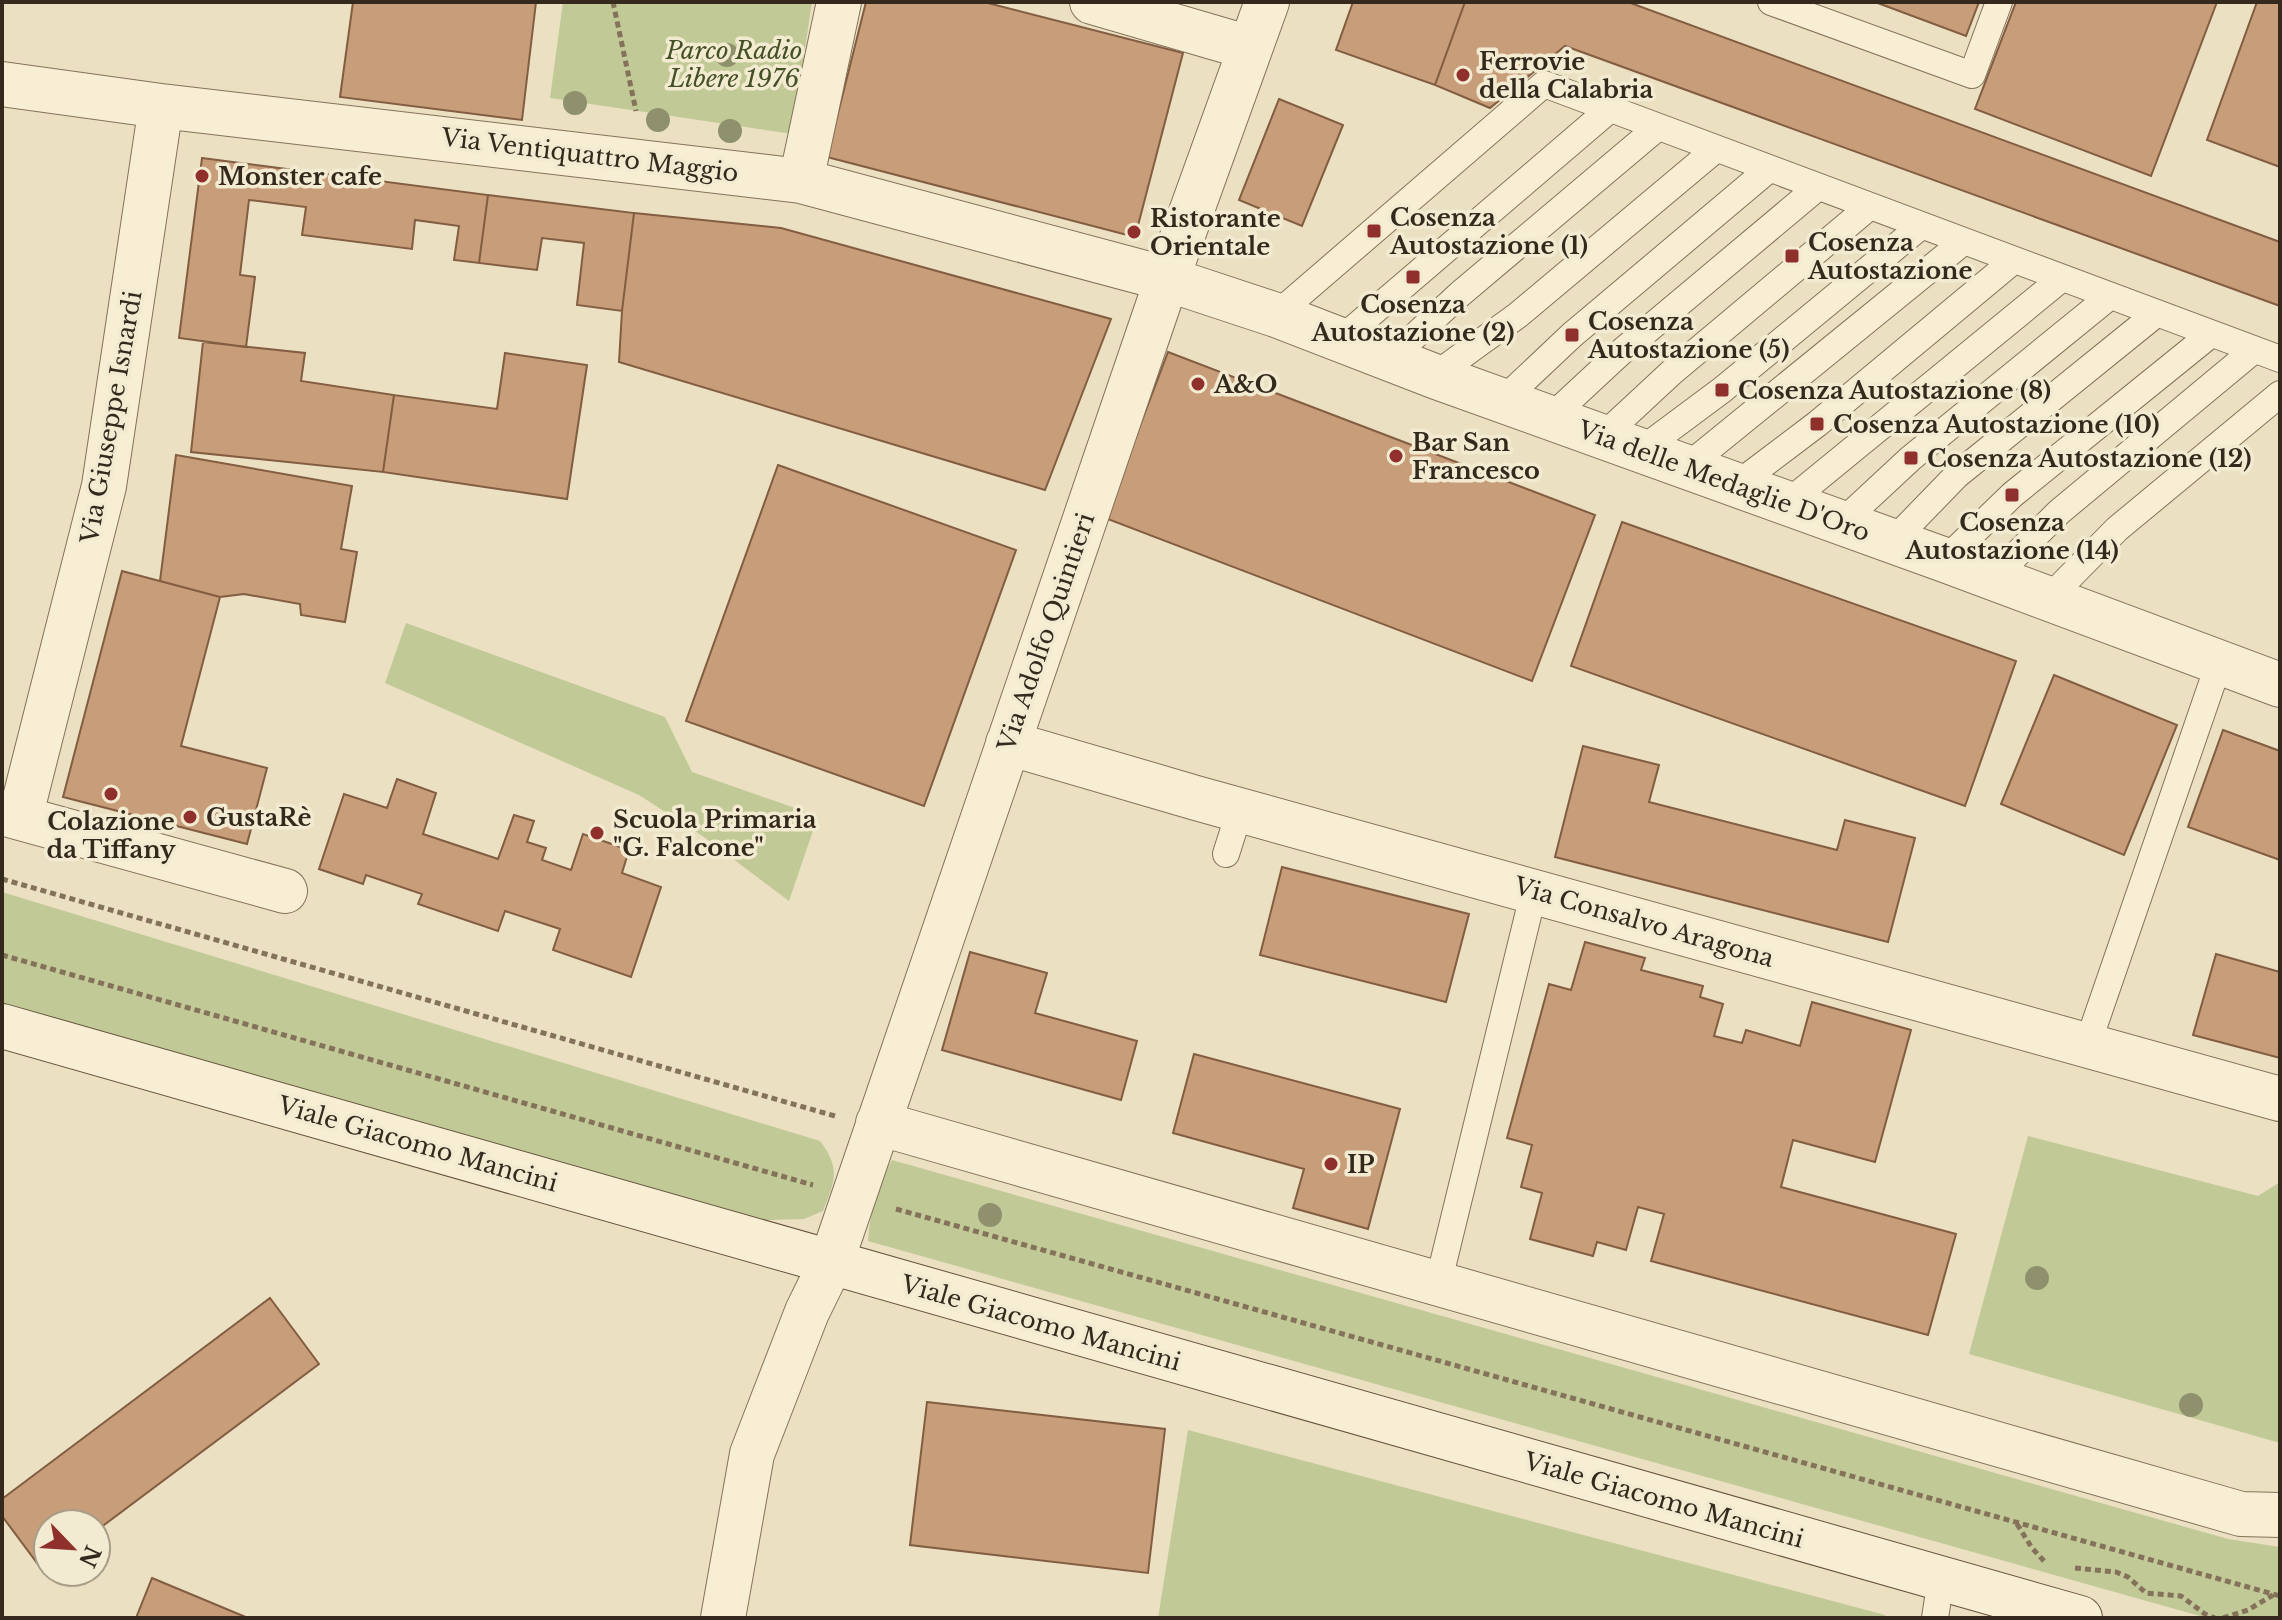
<svg xmlns="http://www.w3.org/2000/svg" width="2282" height="1620" viewBox="0 0 2282 1620" font-family="'Libre Baskerville',serif">
	<style>
		.green { fill: #c1c996 }
		.building { fill: #c89d79; stroke: #825d41; stroke-width: 2 }
		.lines { fill: none; stroke-linecap: round; stroke-linejoin: round }
		.lane-casing { stroke: #84725a; stroke-width: 28 }
		.street-casing { stroke: #84725a; stroke-width: 46 }
		.secondary-casing { stroke: #66533d; stroke-width: 46 }
		.path { stroke: #84725a; stroke-width: 5; stroke-dasharray: 6 4; stroke-linecap: butt }
		.lane { stroke: #f7eed4; stroke-width: 26 }
		.street { stroke: #f7eed4; stroke-width: 44 }
		.secondary { stroke: #f7eed4; stroke-width: 44 }
		.tree { fill: #8f916c }
		.poi-dot { fill: #90302d; stroke: #f3ebd1; stroke-width: 3 }
		.labels { text-anchor: middle; dominant-baseline: central; stroke-width: 7; stroke-linejoin: round; paint-order: stroke }
		.park-label { font-size: 24px; font-style: italic; fill: #445025; stroke: #f3ebd1 }
		.poi-label { font-size: 24px; font-weight: bold; fill: #35291d; stroke: #f3ebd1; text-anchor: start }
		.street-label { font-size: 24px; fill: #35291d; stroke: #f3ebd1 }
	</style>
	<rect width="100%" height="100%" fill="#ebe0c2"/>
	<path class="green" d="M563,2H812L792,134L550,98Z
		M406,623L665,717L692,772L818,816L789,901L704,837L639,795L385,683Z
		M2,892L820,1141C841,1169 835,1180 823,1211L804,1219L742,1221L2,1011Z
		M2028,1136L2258,1196L2280,1182V1443L1969,1354Z
		M892,1160L2228,1539L2280,1547V1618H2207L868,1241C870,1212 877,1185 892,1160Z
		M1188,1430L1885,1615L1886,1618H1158Z"/>
	<path class="building" d="M353,2H536L522,120L340,97Z
		M866,2H984L1183,53L1135,237L827,157Z
		M1353,2H1465L1435,85L1336,50Z
		M1465,2H1628L2280,242V306L1565,46L1490,108L1435,85Z
		M1875,2H1979L1966,36Z
		M2016,2H2217L2151,176L1975,109Z
		M2257,2H2280V167L2207,140Z
		M1279,99L1343,125L1302,226L1239,200Z
		M202,158L488,195L479,263L454,260L459,226L415,220L412,249L302,235L306,207L249,200L240,275L255,277L246,347L179,338Z
		M488,195L634,213L622,311L577,305L584,243L542,238L537,270L479,263Z
		M634,213L781,228L1111,319L1045,490L619,362L622,311Z
		M203,342L305,353L301,381L394,395L383,472L191,452Z
		M1168,352L1595,515L1532,681L1105,518Z
		M505,353L587,365L567,499L383,472L394,395L497,409Z
		M176,455L352,486L341,549L357,552L345,622L301,615L300,604L244,594L220,597L160,581Z
		M778,465L1016,550L924,806L686,721Z
		M1622,522L2016,661L1965,806L1571,666Z
		M122,571L220,597L181,746L267,768L247,844L63,797Z
		M2054,675L2177,725L2124,855L2001,804Z
		M2223,730L2280,751V860L2188,827Z
		M1583,746L1659,765L1649,802L1837,850L1845,820L1915,838L1888,942L1555,857Z
		M397,779L436,793L423,834L498,859L514,815L534,821L527,842L546,848L542,860L571,870L583,834L629,850L622,873L661,887L631,977L553,950L560,929L505,911L498,931L418,904L422,894L366,875L363,884L319,869L344,794L387,808Z
		M1282,867L1469,914L1446,1002L1260,955Z
		M1585,942L1645,958L1641,970L1703,986L1700,997L1723,1004L1714,1036L1742,1043L1746,1030L1800,1046L1812,1002L1911,1030L1875,1162L1793,1140L1781,1187L1956,1234L1928,1335L1651,1261L1664,1214L1638,1207L1626,1250L1597,1242L1593,1256L1530,1239L1542,1193L1521,1187L1532,1145L1507,1138L1549,984L1571,990Z
		M970,952L1047,973L1035,1013L1137,1041L1121,1100L942,1050Z
		M2216,954L2280,972V1058L2193,1035Z
		M1194,1054L1400,1109L1368,1229L1293,1208L1304,1169L1173,1133Z
		M270,1298L319,1364L96,1531V1524H48V1567L43,1571L2,1516V1499Z
		M927,1402L1165,1429L1148,1573L910,1545Z
		M152,1578L248,1618H136Z"/>
	<g class="lines">
		<defs>
			<path id="lane" d="M1771,2L1972,75L1999,2
				M1276,315L1544,84L2280,359
				M1339,341L1610,109
				M1389,360L1460,294L1658,127
				M1434,376L1518,315L1716,149
				M1502,401L1572,335L1769,169
				M1550,418L1620,353L1818,187
				M1602,437L1672,372L1869,207
				M1640,451L1722,390L1921,226
				M1685,468L1963,242
				M1735,486L1817,424L2013,261
				M1786,504L2061,279
				M1840,524L1911,458L2109,297
				M1892,542L1957,475L2156,314
				M1945,560L2012,495L2211,334
				M1993,578L2059,512L2254,350
				M2049,598L2117,529L2280,394
				M1226,854L1240,810
				M2087,1046L2219,663
				M1438,1284L1534,891
				M1935,1618L1941,1579"/>
			<path id="street" d="M1092,2L1250,48
				M2,84L161,106L801,181L1167,279L1276,315L1434,376L1945,560L2280,685
				M801,181L839,2
				M1008,743L1196,798L2280,1099
				M2,813L285,891
				M20,818L104,486L161,106
				M878,1123L2241,1514L2280,1515
				M723,1618L752,1454L807,1312L831,1263L1167,279L1267,2"/>
			<path id="secondary" d="M2,1026L2080,1618"/>
		</defs>
		<use href="#lane" class="lane-casing"/>
		<use href="#street" class="street-casing"/>
		<use href="#secondary" class="secondary-casing"/>
		<path class="path" d="M613,2L636,111
			M2,879L835,1116
			M2,955L813,1185
			M896,1209L2280,1596
			M2017,1524L2032,1548L2044,1561
			M2075,1568L2116,1572L2128,1577L2146,1593L2181,1596L2205,1614L2215,1618
			M2223,1618L2248,1610L2273,1595"/>
		<use href="#lane" class="lane"/>
		<use href="#street" class="street"/>
		<use href="#secondary" class="secondary"/>
	</g>
	<g class="tree">
		<circle cx="727" cy="55" r="12"/>
		<circle cx="575" cy="103" r="12"/>
		<circle cx="658" cy="120" r="12"/>
		<circle cx="730" cy="131" r="12"/>
		<circle cx="990" cy="1215" r="12"/>
		<circle cx="2037" cy="1278" r="12"/>
		<circle cx="2191" cy="1405" r="12"/>
	</g>
	<g class="poi-dot">
		<circle cx="1463" cy="75" r="8"/>
		<circle cx="202" cy="176" r="8"/>
		<rect x="1366" y="223" width="16" height="16" rx="4"/>
		<circle cx="1134" cy="232" r="8"/>
		<rect x="1784" y="248" width="16" height="16" rx="4"/>
		<rect x="1405" y="269" width="16" height="16" rx="4"/>
		<rect x="1564" y="327" width="16" height="16" rx="4"/>
		<circle cx="1198" cy="384" r="8"/>
		<rect x="1714" y="382" width="16" height="16" rx="4"/>
		<rect x="1809" y="416" width="16" height="16" rx="4"/>
		<circle cx="1396" cy="456" r="8"/>
		<rect x="1903" y="450" width="16" height="16" rx="4"/>
		<rect x="2004" y="487" width="16" height="16" rx="4"/>
		<circle cx="111" cy="794" r="8"/>
		<circle cx="190" cy="817" r="8"/>
		<circle cx="597" cy="833" r="8"/>
		<circle cx="1331" cy="1164" r="8"/>
	</g>
	<g class="labels">
		<g class="park-label">
			<text x="734" y="50">Parco Radio<tspan x="734" dy="28">Libere 1976</tspan></text>
		</g>
		<g class="poi-label">
			<text x="1479" y="61">Ferrovie<tspan x="1479" dy="28">della Calabria</tspan></text>
			<text x="218" y="176">Monster cafe</text>
			<text x="1390" y="217">Cosenza<tspan x="1390" dy="28">Autostazione (1)</tspan></text>
			<text x="1150" y="218">Ristorante<tspan x="1150" dy="28">Orientale</tspan></text>
			<text x="1808" y="242">Cosenza<tspan x="1808" dy="28">Autostazione</tspan></text>
			<text x="1413" y="304" text-anchor="middle">Cosenza<tspan x="1413" dy="28">Autostazione (2)</tspan></text>
			<text x="1588" y="321">Cosenza<tspan x="1588" dy="28">Autostazione (5)</tspan></text>
			<text x="1214" y="384">A&amp;O</text>
			<text x="1738" y="390">Cosenza Autostazione (8)</text>
			<text x="1833" y="424">Cosenza Autostazione (10)</text>
			<text x="1412" y="442">Bar San<tspan x="1412" dy="28">Francesco</tspan></text>
			<text x="1927" y="458">Cosenza Autostazione (12)</text>
			<text x="2012" y="522" text-anchor="middle">Cosenza<tspan x="2012" dy="28">Autostazione (14)</tspan></text>
			<text x="206" y="817">GustaRè</text>
			<text x="613" y="819">Scuola Primaria<tspan x="613" dy="28">"G. Falcone"</tspan></text>
			<text x="111" y="821" text-anchor="middle">Colazione<tspan x="111" dy="28">da Tiffany</tspan></text>
			<text x="1347" y="1164">IP</text>
		</g>
		<g class="street-label">
			<text transform="translate(590 155) rotate(7)">Via Ventiquattro Maggio</text>
			<text transform="translate(111 417) rotate(-80)">Via Giuseppe Isnardi</text>
			<text transform="translate(1724 481) rotate(20)">Via delle Medaglie D'Oro</text>
			<text transform="translate(1046 632) rotate(-71)">Via Adolfo Quintieri</text>
			<text transform="translate(1644 922) rotate(16)">Via Consalvo Aragona</text>
			<text transform="translate(418 1144) rotate(16)">Viale Giacomo Mancini</text>
			<text transform="translate(1041 1323) rotate(16)">Viale Giacomo Mancini</text>
			<text transform="translate(1664 1500) rotate(16)">Viale Giacomo Mancini</text>
		</g>
	</g>
	<rect width="2282" height="1620" fill="none" stroke="#35291d" stroke-width="8"/>
	<g transform="translate(72 1548) rotate(115)"><circle r="38" fill="#f3ebd1" stroke="#a79d89" stroke-width="2"/>
	<path d="M0-6L14 30L0 20L-14 30Z" fill="#90302d"/>
	<text y="-12" font-size="22" font-weight="bold" text-anchor="middle" fill="#35291d">N</text>
	</g>
</svg>
